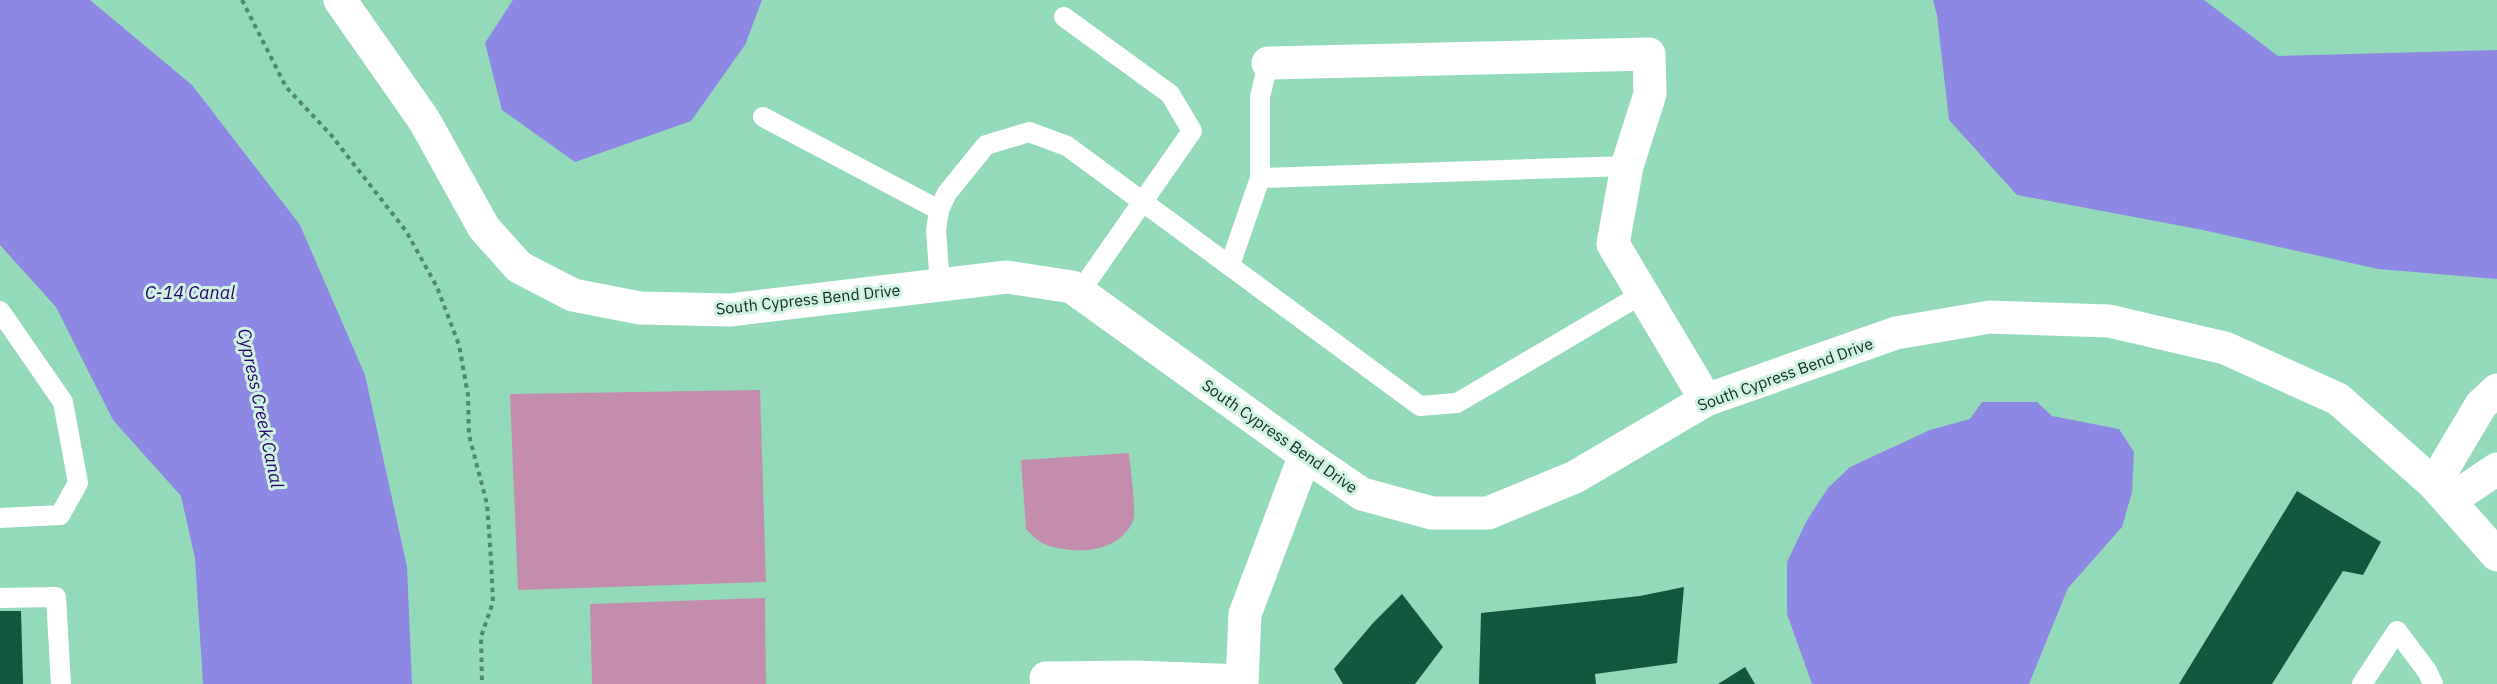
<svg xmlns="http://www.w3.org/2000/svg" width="2497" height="684" viewBox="0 0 2497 684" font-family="'IBM Plex Sans',sans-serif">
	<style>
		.green { fill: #c58dad }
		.water { fill: #8d88e3 }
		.building { fill: #11583f }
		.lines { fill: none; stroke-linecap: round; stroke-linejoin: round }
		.path { stroke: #538770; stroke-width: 4; stroke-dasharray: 4.5 4.5; stroke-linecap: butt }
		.service { stroke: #fff; stroke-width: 20 }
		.minor { stroke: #fff; stroke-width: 33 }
		.labels { text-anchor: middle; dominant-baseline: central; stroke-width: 6; stroke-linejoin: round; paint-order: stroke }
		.street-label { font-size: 16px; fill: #0e2c20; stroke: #cff2e1 }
		.water-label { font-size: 18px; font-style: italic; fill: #290374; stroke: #cff2e1 }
	</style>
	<rect width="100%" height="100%" fill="#92dab9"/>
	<path class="green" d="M760,390L766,582L518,590L510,394Z
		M1129,453C1130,466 1137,512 1133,521C1119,554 1072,555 1044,544C1037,541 1031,534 1026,529L1021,460Z
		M765,598L766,684H592L590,604Z"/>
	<path class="water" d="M0,0H90L192,85L300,225L365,375L407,567L412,684H203L195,558L181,496L113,420L56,307L0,245Z
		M513,0H762L745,45L691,121L575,162L502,110L485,43Z
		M1933,0H2204L2278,56L2497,50V279L2378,269L2203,230L2017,195L1949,120L1937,15Z
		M1982,402H2037L2052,416L2119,429L2134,452L2132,492L2122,527L2068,588L2029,684H1812L1787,614V562L1807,520L1828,488L1850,467L1930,430L1970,419Z"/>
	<path class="building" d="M2297,491L2381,542L2363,575L2343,571L2272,684H2179Z
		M1684,587L1677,663L1595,674L1596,684H1479L1481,613L1640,596Z
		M1402,594L1443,647L1415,684H1343L1334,669L1373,623Z
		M0,611H21L23,684H0Z
		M1745,667L1755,684H1718Z"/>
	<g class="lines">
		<path class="path" d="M242,0L286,87L331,135L406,231L437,287L459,345L468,395L469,435L487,504L491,559L493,602L481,637L482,684"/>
		<path class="service" d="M1064,17L1170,94L1192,131L1079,293
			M763,117L939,210
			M1260,178L1627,166
			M1230,265L1260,178V97L1268,63
			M940,285L936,230L939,210L947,193L986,145L1029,132L1067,146L1420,406L1457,403L1644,293
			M0,311L63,402L78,483L60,515L0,518
			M0,598L56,597L61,684
			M2362,684L2397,631L2427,671L2433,684"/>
		<path class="minor" d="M340,0L424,120L484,228L519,267L573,295L640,308L730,310L1007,277L1072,287L1305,455L1362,494L1432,513H1488L1575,477L1706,400L1896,333L1990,317L2109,321L2225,348L2338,399L2434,484L2497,555
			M1268,63L1649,54L1650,94L1627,166L1613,244L1706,400
			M2434,484L2481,405L2497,390
			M2449,501L2497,469
			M1047,684L1046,678L1136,677L1242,681
			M1242,684L1245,614L1305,455"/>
	</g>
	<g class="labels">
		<g class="street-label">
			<text transform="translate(808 299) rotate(-6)">South Cypress Bend Drive</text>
			<text transform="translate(1785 374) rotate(-20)">South Cypress Bend Drive</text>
			<text transform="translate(1280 436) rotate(35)">South Cypress Bend Drive</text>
		</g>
		<g class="water-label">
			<text x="190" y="292">C-14 Canal</text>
			<text transform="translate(261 408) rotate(78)">Cypress Creek Canal</text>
		</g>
	</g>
</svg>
